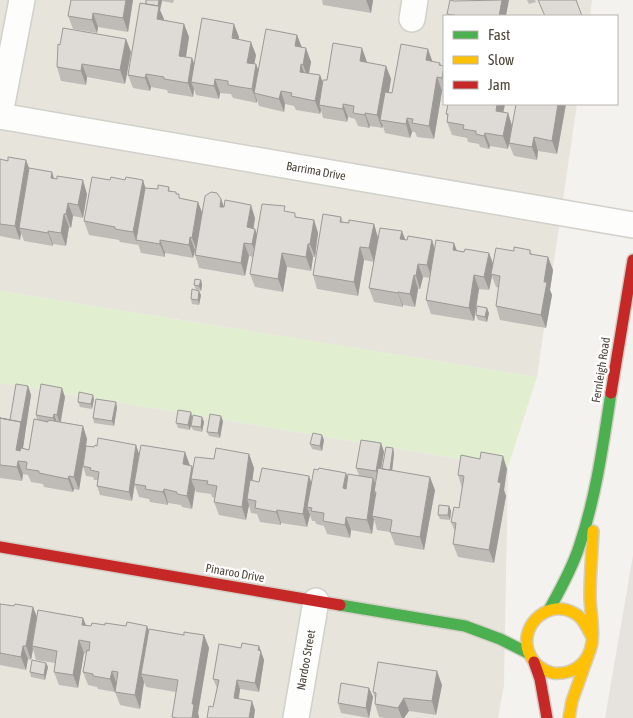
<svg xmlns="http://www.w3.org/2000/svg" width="633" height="718" viewBox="0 0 633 718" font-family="'Asap Condensed',sans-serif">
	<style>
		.residential { fill: #e7e4dc }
		.industrial { fill: #e6e2de }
		.green { fill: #e1eecf }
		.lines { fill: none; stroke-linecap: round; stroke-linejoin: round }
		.street-casing { stroke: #d2d0cb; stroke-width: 28 }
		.fast-casing { stroke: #d3cfc5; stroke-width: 14 }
		.slow-casing { stroke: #d3cfc5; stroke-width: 14 }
		.jam-casing { stroke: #d3cfc5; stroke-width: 14 }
		.street { stroke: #fdfdfc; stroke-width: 25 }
		.fast { stroke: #4caf50; stroke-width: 11 }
		.slow { stroke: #ffc107; stroke-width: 11 }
		.jam { stroke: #c62828; stroke-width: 11 }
		.wall { fill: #bfbcb8 }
		.shaded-wall { fill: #9b9996 }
		.building { fill: #dedbd6; stroke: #9b9996 }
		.labels { text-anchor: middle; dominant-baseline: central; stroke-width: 4.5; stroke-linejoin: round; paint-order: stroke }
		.street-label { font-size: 12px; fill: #4b4439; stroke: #fff }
	</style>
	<rect width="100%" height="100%" fill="#f4f2ee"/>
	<path class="residential" d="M0,0H592L590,16H444V104H577L537,377L0,291Z
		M0,383L508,467L504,685L498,718H0Z"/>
	<path class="industrial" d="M633,555V718H605Z"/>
	<path class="green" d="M0,291L537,377L508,467L0,383Z"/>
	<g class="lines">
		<defs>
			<path id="street" d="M412,19L415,0
				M0,114L22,0
				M0,116L633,225
				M296,718L316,601"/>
			<path id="fast" d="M340,605L465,626L500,639L528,653
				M549,610C560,590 572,569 579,547C596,497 603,445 611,393"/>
			<path id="slow" d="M591,635C586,626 582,616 572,612C545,599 517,629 530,655C534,664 543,671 553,673C562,674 571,672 578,667C601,650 590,619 590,596C590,574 592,553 593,531
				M569,718L572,701L588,656"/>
			<path id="jam" d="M611,393L633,260
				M0,547L340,605
				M534,662L540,679L547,718"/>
		</defs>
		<use href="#street" class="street-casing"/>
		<use href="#fast" class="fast-casing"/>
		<use href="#slow" class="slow-casing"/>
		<use href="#jam" class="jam-casing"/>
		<use href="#street" class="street"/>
		<use href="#fast" class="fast"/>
		<use href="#slow" class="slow"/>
		<use href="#jam" class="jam"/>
	</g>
	<path class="wall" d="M70,0H133L128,32L98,27L97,33L73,29L68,16L71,1Z
		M146,0H174L173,3L162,1L160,10L164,20L184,24L189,37L186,57L194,65L239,37V39L256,55L254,64H256L258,70L297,35L302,48L311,62L309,73L320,75L322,83L367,62V63L386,66L391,79L389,92L392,93L432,61L444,67V91H442L434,139L417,137L415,132H412L410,138L385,133L383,126L382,128L370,126L369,128L358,126L355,119L348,117L347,122L323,118L321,110L320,114L296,110L294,106L285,104L284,112L259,106L257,100V103L233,98L231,94L220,93L219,99L196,95L194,89L193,97L168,93L167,90L151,87L150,91L133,88L128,75Z
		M322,0H373L371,13L323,5Z
		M527,0H535L536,2L529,4Z
		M126,39L131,52L125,84L87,77L86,85L61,81L57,67L60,45Z
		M505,104L503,112L508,113L512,125L566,104L557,154L538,151L537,160L514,156L509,144L508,149L490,146L489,149L480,147L479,144L468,142L467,138L452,135L447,122L448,118L446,114Z
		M0,159L29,168L87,194L83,218L73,216L71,228L69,227L66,246L53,244V246L24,241L21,233L20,240L0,236Z
		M110,180H143L145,188L158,189L169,187L170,191L177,194L181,199L198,202L202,213L221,199L224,207L255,218L254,228L257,235L287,211L297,217L314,220L318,233L315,257H313L311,271L287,267L283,292L255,287L250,274L253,257L249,256L245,276L199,268L195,255V251L193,258L165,253V257L141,253L138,244V245L120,242L119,240L89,235L84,221Z
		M341,217L343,222L374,224L378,237L405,240H432L435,249L489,253L493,264L514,251L530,250L532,254L548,257L553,270L550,290L552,295L546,328L500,320L496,306L499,288L496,287L492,276L489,290L479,289L474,321L431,314L426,300L430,278L423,277L420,289H418L415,307L403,305V307L374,302L369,288L374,262L364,260L358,296L317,289L313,275Z
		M201,280L202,285L201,291L196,290L194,285Z
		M201,295L199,305L192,304L191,299Z
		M489,313L487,322L478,320L476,315Z
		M28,386L31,395L25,433V435L23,448L29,450L37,420L36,415L65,397L61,422L83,426L87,439L86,446L94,447L136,445L139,454L137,468L185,452L190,466L193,469L214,459L249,454L254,468L252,481L259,482L309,476L311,483L348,478L359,475L356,468L381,443L384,452L381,469H382L394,453L392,470L435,490L424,550L395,545L390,532L377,530L374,519L372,534L351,530L350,538L327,534L324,526L316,524L315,521H312L310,515L307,527L281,523V525L260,522L257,514L251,513L249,505L246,520L219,515L214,502L215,498L212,497L211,494L196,492L195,489L192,509L182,507L181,505L168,503V505L150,502L149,499L139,497L135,485L132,501L100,495L97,486L98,480H94L93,477L86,476L83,466L85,456L79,490L74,489L73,492L44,487L43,484L31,482L28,475L23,474L22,481L0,478V418L10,420Z
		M94,399L92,409L80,407L78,402Z
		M117,407L114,426L94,423L93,418Z
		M191,412L192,417L190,430L178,428L176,423Z
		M202,417L204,422L202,432L193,430L191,426Z
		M223,421L220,438L209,436L207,432Z
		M324,440L322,451L312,449L310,444Z
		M507,469L504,490L506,496L494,563L458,557L453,544L455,532L451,522L459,508L462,488L458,475Z
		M449,506L451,511L450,520L440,519L438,515Z
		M0,604L14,606L33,607L37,617L83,618L86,625L91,626L105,625L147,626L149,631L184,635H204L209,648L198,713L199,718H172L176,692L146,687L144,682L140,709L120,705L115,692L98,689L97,687L88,685L83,672L86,654L84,653L78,688L59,685L54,672L55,663L36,660L33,649L31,660L28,659L26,670L0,665Z
		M259,646L264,660L259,692L240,689L239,699L255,710L213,707L217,688L213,679Z
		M48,667L45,680L31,677L30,672Z
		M442,685L436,715L409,711L404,718H385L379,717L375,704V699L373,692Z
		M369,688L373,697L369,718L341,713L338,703Z"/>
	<path class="shaded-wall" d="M126,0H133L128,32L123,18Z
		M159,0H161L162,1L160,10L164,19L162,32L157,19Z
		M366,0H373L371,13Z
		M502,0H509L506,16H499Z
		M93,13L98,27L97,33L92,20Z
		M184,24L189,37L184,69L179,56Z
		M234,24L239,37L236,52L232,38Z
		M297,35L302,48L295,46Z
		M126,39L131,52L125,84L120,70Z
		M251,42L256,55L252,76L247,63Z
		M306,48L311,62L308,78L303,65Z
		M362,48L367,62L364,75L360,61Z
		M428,49L433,63L426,60Z
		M192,58L197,71L191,82L194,89L193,97L188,83Z
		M440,63L443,71L444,66V85L442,78L439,65Z
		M82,64L87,77L86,85L81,71Z
		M256,64L261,77L254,93L257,100V103L252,89Z
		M301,64L306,78L300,72Z
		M386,66L391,79L384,121L380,120L383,126L382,128L377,115Z
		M146,74L151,87L150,91L145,78Z
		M320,75L325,88L319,105L321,110L320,114L315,101Z
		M437,77L442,91L434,139L429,126Z
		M215,79L220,93L219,99L214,86Z
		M281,91L285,104L284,112L279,99Z
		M343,104L348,117L347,122L343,109Z
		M497,104H505L501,124L496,111Z
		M558,104H566L557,154L552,141Z
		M365,113L370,126L369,128L365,115Z
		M508,113L512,126L508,149L503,136Z
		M407,118L412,132L410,138L406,124Z
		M485,133L490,146L489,149L484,136Z
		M534,137L538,151L537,160L532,147Z
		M26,160L31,173L19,228L21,233L20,240L15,226Z
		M52,172L56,185L51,178Z
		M83,180L87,194L83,218L78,205Z
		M143,180L147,193L136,240L138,245L133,232Z
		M221,199L226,213L220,207Z
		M198,202L203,215L197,251L192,238Z
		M68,203L73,216L71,228L66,214Z
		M251,205L255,218L251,240L247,227Z
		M64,214L69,227L66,246L61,233Z
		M314,220L318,233L315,257L310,244Z
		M374,224L378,238L374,262L369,248Z
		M255,229L260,242L257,257L252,244Z
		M48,231L53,244V246L48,233Z
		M402,231L407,244L400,239Z
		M190,237L195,250L193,258L189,245Z
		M160,240L165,253V257L160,244Z
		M432,240L436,254L432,279L427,265Z
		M244,243L249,256L245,276L241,263Z
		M454,243L459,256L453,250Z
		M308,244L313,257L311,271L306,257Z
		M360,247L364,260L358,296L354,282Z
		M282,253L287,267L283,292L278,279Z
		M489,253L494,266L491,274L492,276L489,290L484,277Z
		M548,257L553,270L550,290L552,295L546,328L541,315L544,282Z
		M418,264L423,277L420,289L416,276Z
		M414,275L418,289L415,307L410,294Z
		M474,275L479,289L474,321L469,308Z
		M201,280L202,285L201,291L199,286Z
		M199,291L201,295L199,305L198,300Z
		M398,292L403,305V307L398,293Z
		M487,308L489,313L487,322L485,317Z
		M28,386L31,395L21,461L16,450Z
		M62,388L65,397L60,424L57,415Z
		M93,395L94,399L92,409L91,404Z
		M116,402L117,407L114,426L112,421Z
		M191,412L192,417L190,430L188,425Z
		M54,414L57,423L56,427L53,418Z
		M221,416L223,421L220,438L218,433Z
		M202,417L204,422L202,432L201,427Z
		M83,426L87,439L79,490L74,477Z
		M322,435L324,440L322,451L320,446Z
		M381,443L384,452L379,480L376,471Z
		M136,445L139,454L132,501L129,492Z
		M393,448L394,453L391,482L389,478Z
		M185,452L190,466L183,464Z
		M249,454L254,468L250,500L247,499L249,505L246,520L242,507Z
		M503,456L507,469L504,490L506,496L494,563L489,550L498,482Z
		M18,461L23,474L22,481L17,467Z
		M192,466L197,479H191L195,489L192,509L187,496Z
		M346,473L351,486L348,501L343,488Z
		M69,476L74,489L73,492L68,479Z
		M309,476L314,490L307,507L310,515L307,527L303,514Z
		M430,477L435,490L424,550L420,537Z
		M373,478L378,491L376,492H374L377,499L372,516L374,519L372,534L367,520Z
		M164,489L168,503V505L163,492Z
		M449,506L451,511L450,520L448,515Z
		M277,510L281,523V525L276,512Z
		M346,517L351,530L350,538L345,525Z
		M33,607L38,620L32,646L33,649L31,660L26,646Z
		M83,618L88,631L82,625Z
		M147,626L152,639L141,674L144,682L140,709L135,695Z
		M204,635L209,648L198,713L199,717V718H192V704Z
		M79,640L84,653L78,688L73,675Z
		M23,646L28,659L26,670L21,657Z
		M259,646L264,660L259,692L255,683Z
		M46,663L48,667L45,680L44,675Z
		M112,671L117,685L115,692L110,679Z
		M437,671L442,685L436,715L432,701Z
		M237,680L240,689L237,707L234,698Z
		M369,688L373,697L369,718L366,708Z
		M404,698L409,711L404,718H402L398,708Z
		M252,701L255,710L254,718H249Z"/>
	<path class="building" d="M71,0H126L123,18L93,13L92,20L68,16Z
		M146,0H159L158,6L146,4Z
		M450,0L454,1L502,0L499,16H459L447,14Z
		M538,0H576L582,16H545Z
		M140,3L159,6L157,19L184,24L179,56L192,58L188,83L164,79V77L146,74L145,78L128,75Z
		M202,18L234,24L232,38L251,42L247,63L256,64L252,89L228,85V81L215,79L214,86L191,82Z
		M63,28L126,39L120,70L82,64L81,71L57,67L58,44L60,45Z
		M266,29L297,35L295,46L306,48L303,65L301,64L300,72L320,75L315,101L291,96L292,93L281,91L279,99L254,93Z
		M333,43L362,48L360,61L386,66L377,115L365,113V115L353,113L354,106L343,104V109L319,105L323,80H327Z
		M401,44L428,49L426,60L440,63L439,65L444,66L442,78L437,77L429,126L412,123L413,119L407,118L406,124L380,120L385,92L392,93Z
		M448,104H497L496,111L508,113L503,136L485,133L484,136L476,134V131L463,129L464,125L447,122L448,114H446Z
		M516,104H558L552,141L534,137L532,147L509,143Z
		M8,157L26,160L15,226L0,224V159L8,161Z
		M29,168L52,172L51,178L57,179V176L83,180L78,205L68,203L66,214H64L61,233L48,231V233L19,228Z
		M92,177L110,180L111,177L125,180L126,177L143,180L133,232L115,229V227L84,221Z
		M158,185L169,187L168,191L176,192V194H179V198L198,202L192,238L190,237L189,245L160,240V244L136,240L145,188L158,189Z
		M211,192L217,193L221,199L220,207H224L225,200L251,205L247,227L255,229L252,244L244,243L241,263L195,255L205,196Z
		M262,204L285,206L284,211L295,213V217L314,220L310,244H308L306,257L282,253L278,279L250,274Z
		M323,214L341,217L340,222L349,223V220L374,224L369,248L360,247L354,282L313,275Z
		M380,228L402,231L400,239L407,240L408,236L432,240L427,265L418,264L416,276L414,275L410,294L398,292V293L369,288Z
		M436,240L454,243L453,250L464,252L465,249L489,253L484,277L474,275L469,308L426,300Z
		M514,247L530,250V254L548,257L544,282H547L541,315L496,306L500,276L491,274L496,248L514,251Z
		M195,279L201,280L199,286L194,285Z
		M192,289L199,291L198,300L191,299Z
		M477,306L487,308L485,317L476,315Z
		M16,384L28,386L21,424V422L0,418L10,420Z
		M41,384L62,388L57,415L54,414L53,418L36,415Z
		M79,392L93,395L91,404L78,402Z
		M96,399L116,402L112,421L93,418Z
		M178,410L191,412L188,425L176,423Z
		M210,414L221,416L218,433L207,432Z
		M193,415L202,417L201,427L191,426Z
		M0,418L21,422L16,450L20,451L21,448L29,450L34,419L48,422V420L83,426L74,477L69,476L68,479L39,473V471L26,469L27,462L18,461L17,467L0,465Z
		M313,433L322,435L320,446L310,444Z
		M98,438L136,445L129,492L97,486L99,472L90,470L91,468L83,466L86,446L94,447L95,445L97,446Z
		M361,440L381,443L376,471L356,468Z
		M141,445L185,452L183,464L192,466L187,496L177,494V492L164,489L163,492L145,489L146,486L134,484Z
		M386,447L393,448L390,470L382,469Z
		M216,448L249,454L242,507L214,502L217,486L207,484L208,481L191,479L195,457L214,459Z
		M481,452L503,456L498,482L501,483L489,550L453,544L456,523L451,522L454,507L459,508L464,476L458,475L461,455L480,459Z
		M262,468L309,476L303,514L277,510L276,512L255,508L256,501L247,499L250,480L259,482Z
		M319,468L346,473L343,488L346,489L348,474L373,478L367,520L346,517L345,525L323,521L324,513L311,511L312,508L307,507L314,469L318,470Z
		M378,468L430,477L420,537L390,532L392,520L372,516L376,492H374Z
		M439,505L449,506L448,515H438Z
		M0,604L14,606L15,604L33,607L26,646H23L21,657L0,653Z
		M38,610L83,618L82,625L91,626L92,623L105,625V623L126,626L127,622L147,626L135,695L115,692L118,672L112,671L110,679L93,676V674L83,672L87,650L89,651L90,642L79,640L73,675L54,672L57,651L32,646Z
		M149,629L184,635V632L204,635L192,704H194L192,718H177L172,717L178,680L141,674Z
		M242,643L259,646L258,650L261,651L255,683L237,680L234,698L252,701L249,718H207L209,706L213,707L219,680L213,679L219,644L241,648Z
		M32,660L46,663L44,675L30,672Z
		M378,662L437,671L432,701L404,698L398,708L375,704L376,693L373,692Z
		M341,683L369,688L366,708L338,703Z"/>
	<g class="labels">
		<g class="street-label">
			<text transform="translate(316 171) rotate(10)">Barrima Drive</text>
			<text transform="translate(601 370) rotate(-81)">Fernleigh Road</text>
			<text transform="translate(235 573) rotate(10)">Pinaroo Drive</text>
			<text transform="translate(306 660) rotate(-80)">Nardoo Street</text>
		</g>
	</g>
	<rect x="443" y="15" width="175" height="90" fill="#ffffff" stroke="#b7b4b0"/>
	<rect x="453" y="31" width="25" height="8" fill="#4caf50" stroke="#b7b4b0"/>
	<text x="488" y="40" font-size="15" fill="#4b4439">Fast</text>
	<rect x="453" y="56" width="25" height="8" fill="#ffc107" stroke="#b7b4b0"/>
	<text x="488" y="65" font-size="15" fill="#4b4439">Slow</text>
	<rect x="453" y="81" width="25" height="8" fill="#c62828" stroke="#b7b4b0"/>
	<text x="488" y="90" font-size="15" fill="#4b4439">Jam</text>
</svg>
